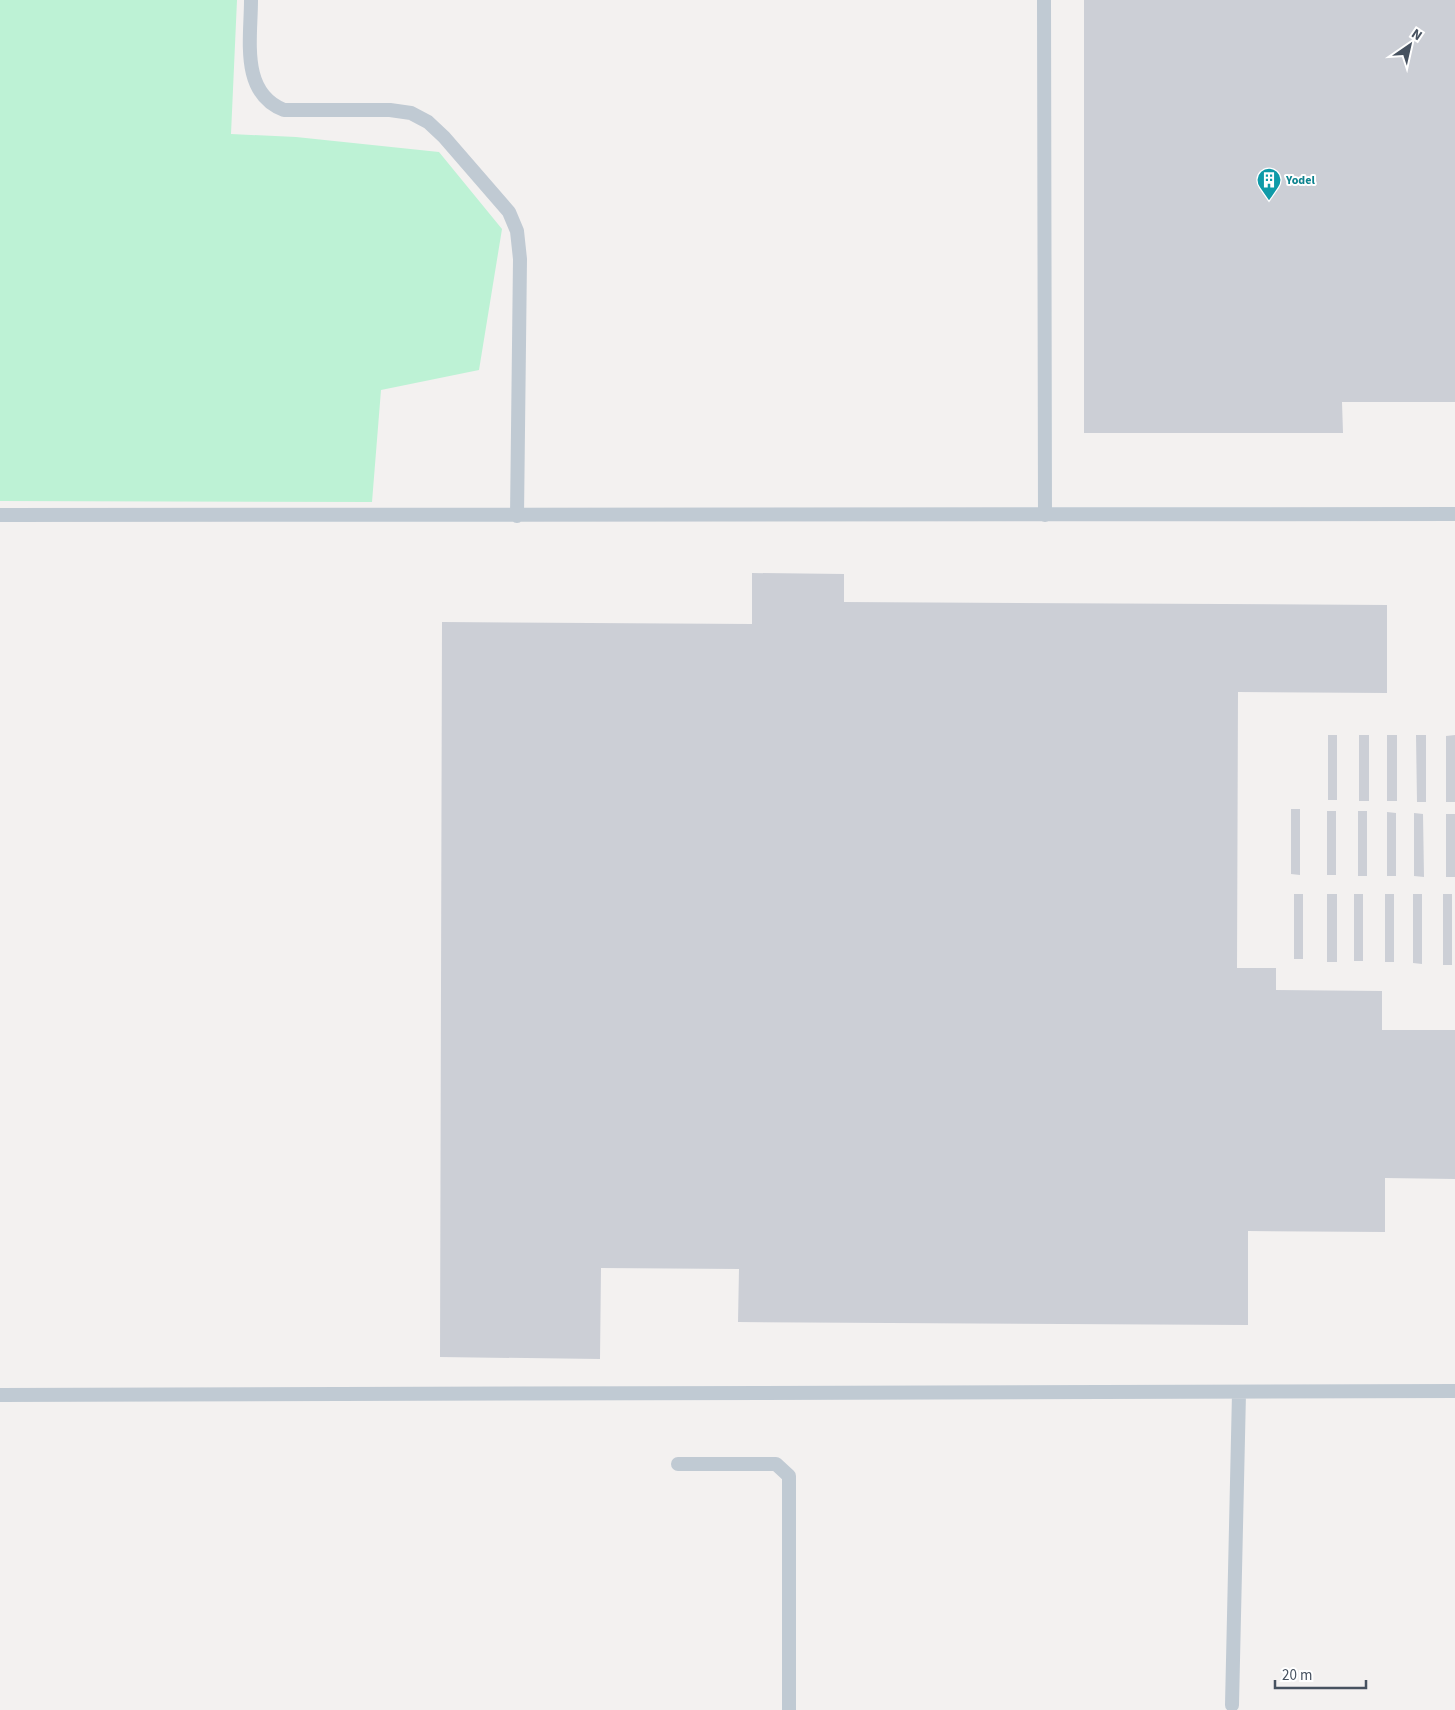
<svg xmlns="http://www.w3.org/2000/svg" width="1455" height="1710" viewBox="0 0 1455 1710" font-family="'Source Sans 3',sans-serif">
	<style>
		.green { fill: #bdf2d5 }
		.building { fill: #cccfd6 }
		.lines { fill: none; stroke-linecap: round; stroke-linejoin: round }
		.lane { stroke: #c0cad3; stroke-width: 14 }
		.labels { text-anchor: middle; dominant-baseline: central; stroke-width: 4; stroke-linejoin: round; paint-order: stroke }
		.culture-label { font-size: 12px; font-weight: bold; fill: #0d838f; stroke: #fff; text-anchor: start }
	</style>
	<rect width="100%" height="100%" fill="#f3f1f0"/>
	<path class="green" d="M0,0H237L231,134L296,137L439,152L502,229L479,370L381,390L372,502L0,501Z"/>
	<path class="building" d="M1084,0H1455V402H1342L1343,433H1084Z
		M752,573L844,574V602L1387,605V693L1238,692L1237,968H1276V990L1382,991V1030H1455V1179L1385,1178V1232L1248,1231V1325L738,1322L739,1269L601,1268L600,1359L440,1357L442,622L752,624Z
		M1328,735H1337V800H1328Z
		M1359,735H1369V801H1359Z
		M1387,735H1397V801H1387Z
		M1416,735H1426V802H1417Z
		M1455,735V802H1446V736Z
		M1291,809H1300V875L1291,874Z
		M1327,811H1336V875H1327Z
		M1358,811H1367V876H1358Z
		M1387,812L1396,813V876H1387Z
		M1414,813L1423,814L1424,877L1414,876Z
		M1446,814H1455V877H1446Z
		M1294,894H1303V959H1294Z
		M1327,894H1337V962H1327Z
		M1354,894H1363V961H1354Z
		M1385,894H1394V962H1385Z
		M1413,894H1422V964L1413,963Z
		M1443,894H1452V965H1443Z"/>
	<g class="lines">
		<path class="lane" d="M251,0C251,39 240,93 284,110H390L411,113L428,122L444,137L509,212L517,231L520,259L517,516
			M1044,0L1045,515
			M0,515L1455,514
			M0,1395L1455,1391
			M678,1464H776L789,1476V1710
			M1232,1705L1239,1393"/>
	</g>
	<defs>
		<symbol id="building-pin" viewBox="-11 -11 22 30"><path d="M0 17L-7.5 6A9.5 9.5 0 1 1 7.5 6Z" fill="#0f9aa8" stroke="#fff"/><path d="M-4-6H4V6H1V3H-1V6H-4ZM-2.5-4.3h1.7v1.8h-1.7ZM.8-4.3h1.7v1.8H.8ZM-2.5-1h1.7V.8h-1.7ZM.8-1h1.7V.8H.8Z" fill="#fff"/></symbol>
	</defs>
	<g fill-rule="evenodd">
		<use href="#building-pin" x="1255" y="166" width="28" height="38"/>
	</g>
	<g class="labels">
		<g class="culture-label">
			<text x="1286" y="180">Yodel</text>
		</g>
	</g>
	<g transform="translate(1410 45) rotate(34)" stroke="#ffffff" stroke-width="4" paint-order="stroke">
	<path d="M0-4L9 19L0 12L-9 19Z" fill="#475260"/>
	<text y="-8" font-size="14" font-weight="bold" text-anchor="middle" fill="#475260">N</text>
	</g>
	<path d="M1275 1680v8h91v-8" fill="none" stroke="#475260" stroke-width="2.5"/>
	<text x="1282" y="1680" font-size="15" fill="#475260" stroke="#ffffff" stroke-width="4" paint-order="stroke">20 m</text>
</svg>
